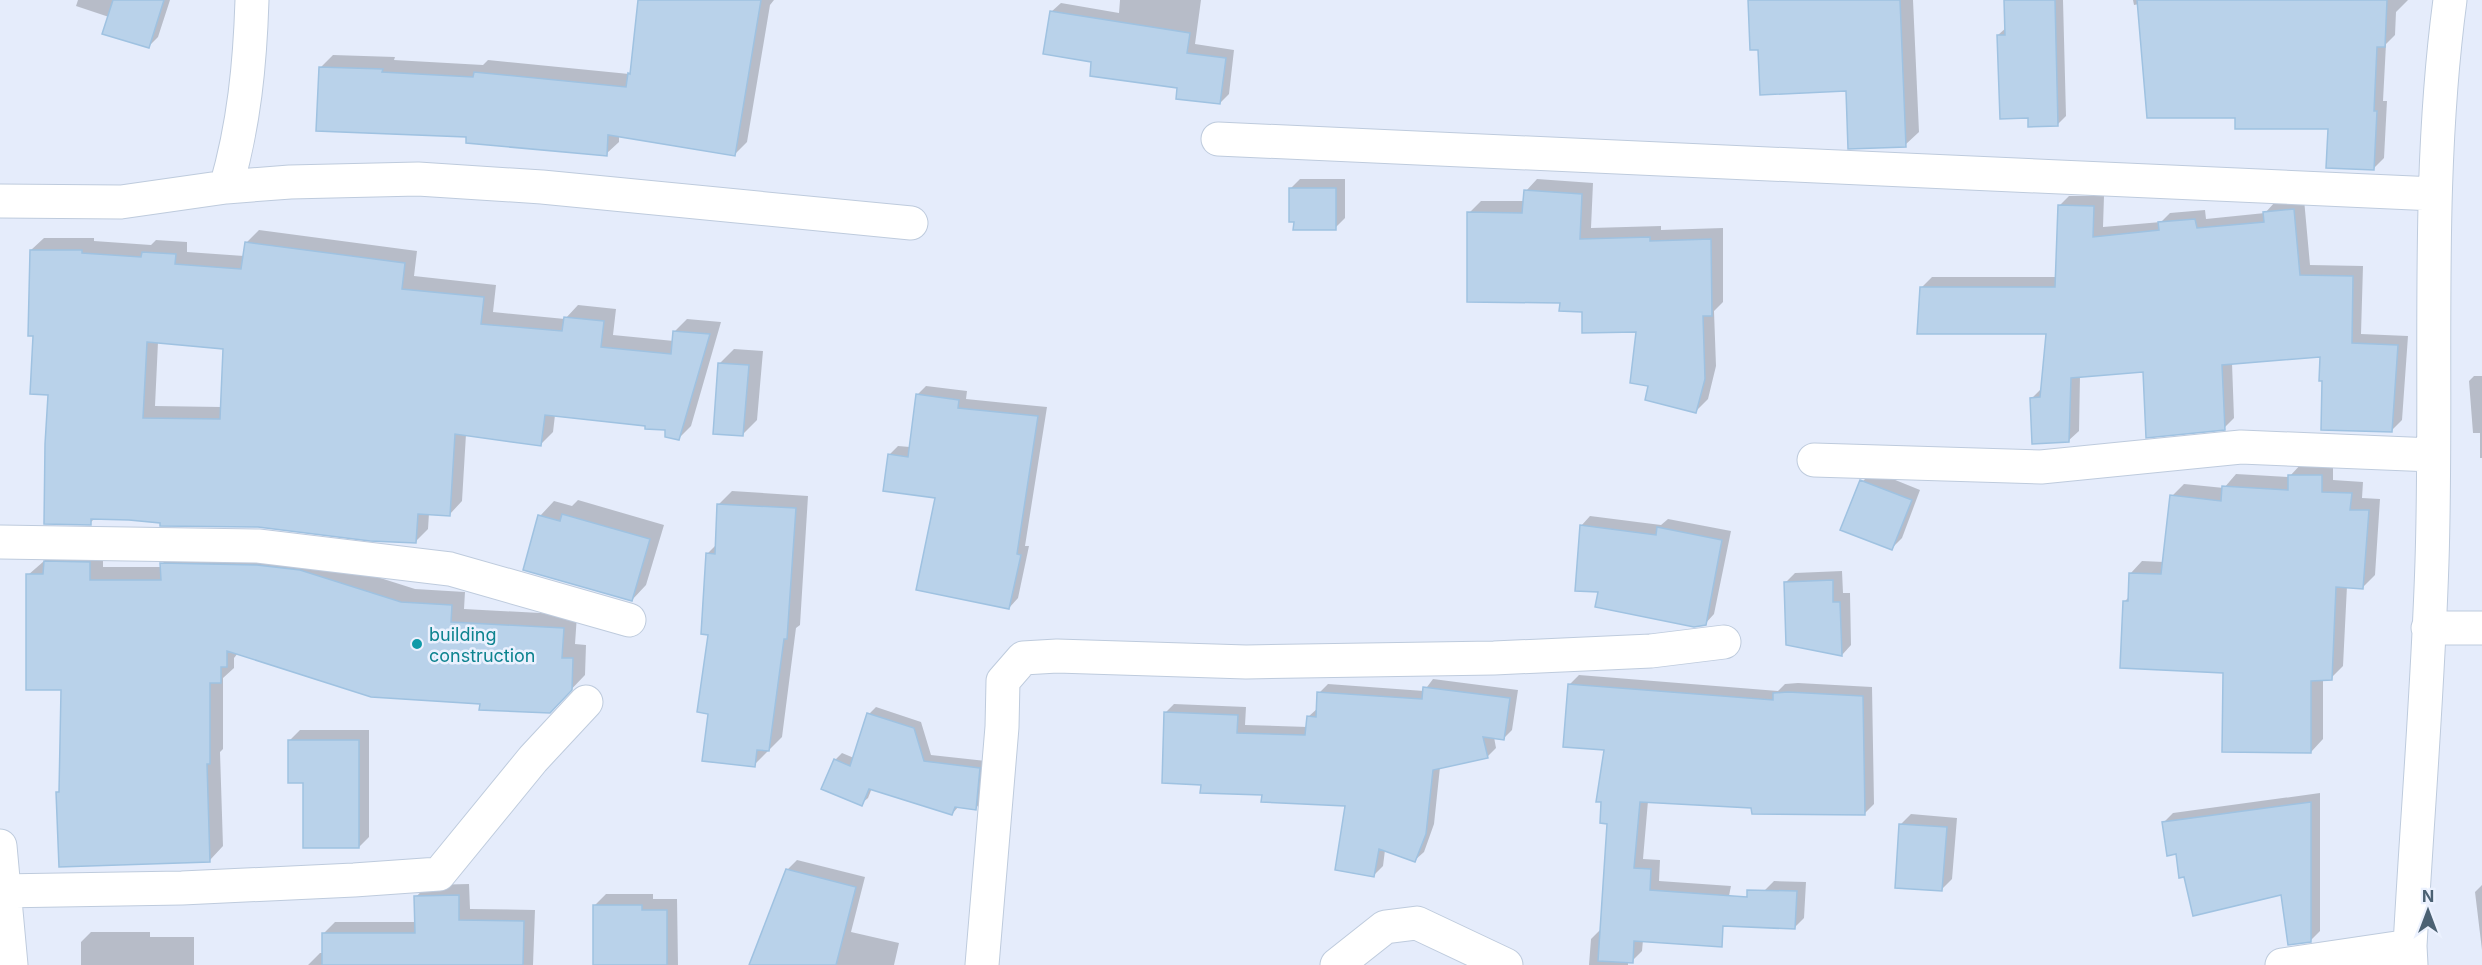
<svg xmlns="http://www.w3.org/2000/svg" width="2482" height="965" viewBox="0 0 2482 965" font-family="Inter,sans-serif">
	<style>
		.shadow { fill: #0003; fill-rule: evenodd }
		.building { fill: #b9d2ea; stroke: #9fc2e1; stroke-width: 1.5; fill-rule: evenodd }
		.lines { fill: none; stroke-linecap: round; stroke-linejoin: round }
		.minor-casing { stroke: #becbdd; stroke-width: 35 }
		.minor { stroke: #fff; stroke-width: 33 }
		.culture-dot { fill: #0f9aa8; stroke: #ebf1fe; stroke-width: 2 }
		.labels { text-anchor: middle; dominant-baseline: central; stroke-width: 5; stroke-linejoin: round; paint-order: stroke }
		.culture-label { font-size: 18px; fill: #0d838f; stroke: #ebf1fe; text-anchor: start }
	</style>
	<rect width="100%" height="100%" fill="#e5ecfb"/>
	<path class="shadow" d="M78,0H170L158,37L148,47L109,17L76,6Z
		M639,0H774L770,5L747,142L735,154L619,135V142L606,154L468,135L321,67L333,55L395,57L394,60L483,65L488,60L629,74L632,71Z
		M1120,0H1201L1195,44L1234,50L1229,94L1220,103L1179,87L1092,61L1051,12L1061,3L1119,13Z
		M1749,0H1913L1919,132L1905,145L1847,89L1760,49Z
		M2006,0H2063L2066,116L2058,124L2030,117L1998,35L2007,27Z
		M2133,0H2408L2396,12L2395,35L2386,44L2383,101H2387L2384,158L2373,169L2329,127L2236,117L2139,4L2134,5Z
		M1300,179H1345V218L1335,228L1290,189Z
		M1537,179L1593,183L1591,228L1661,226V230L1723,228V302L1714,311L1716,366L1708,399L1696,411L1650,384L1638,331L1561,302L1469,213L1481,201H1525L1526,191Z
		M2069,196H2104L2103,227L2161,222L2170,213L2205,210L2206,219L2265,213L2275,202L2304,199L2310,265L2363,266L2361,334L2408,336L2402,420L2392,430L2323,380L2321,356L2232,363L2234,418L2224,428L2144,370L2080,376L2079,431L2068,441L2032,398L2042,388L2048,332L1922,287L1932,277H2057L2059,206Z
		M259,230L417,251L414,276L496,285L493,312L565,319L578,305L616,309L613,335L674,341L675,331L687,319L721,322L691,426L679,438L667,429L647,424L555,415L553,432L540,445L466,434L462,501L450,514L429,513L428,529L416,541L259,526L96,517L90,523L50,394L35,334L31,250L44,238H94V241L151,245L156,240L187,242V252L244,256L246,243ZM158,342L225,347L222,407L155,406Z
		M734,349L763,351L757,420L742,435L720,363Z
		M2474,376H2482V458H2480V433H2473L2469,381Z
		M926,386L967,391L966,399L1047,407L1025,546H1029L1018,598L1009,608L937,497L889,455L898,446L910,447L917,395Z
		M2302,463H2333V480L2363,482L2362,498L2380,499L2375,575L2363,587L2347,586L2343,666L2331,678L2323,679V739L2311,752L2224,671L2124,602L2129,597L2130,574L2142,561L2164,562L2172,496L2184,484L2224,488L2236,474L2289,477Z
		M1873,471L1920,490L1902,538L1892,548L1863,481Z
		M732,491L808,496L800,625L796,628L782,737L754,765L709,712L707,554L717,544L719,504Z
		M578,500L664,525L646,585L632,600L540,516L554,501L572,506Z
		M1590,516L1661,525L1668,519L1731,531L1714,614L1705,624L1599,590L1581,526Z
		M59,548L103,549V567H162V564L176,550L314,557L415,589L465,592L464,609L577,615L575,644L586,645L585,675L564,697L481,703L238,653L234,658V668L223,678V749L220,752L223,846L210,860L58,793L60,790L63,689L28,575Z
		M1842,571L1843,593H1850L1851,645L1842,655L1785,583L1795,573Z
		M1579,675L1778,691L1785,684L1798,683L1872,687L1874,804L1865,813L1648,801L1643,859L1660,860L1659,881L1731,886L1721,935L1643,940L1642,951L1632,961H1628V965H1589L1591,939L1601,929L1609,822L1605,748L1569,685Z
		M1433,679L1518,690L1512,730L1503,739L1494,737L1496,748L1487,757L1440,767L1434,824L1424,852L1415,860L1385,850L1383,866L1374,875L1347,804L1202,783L1165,713L1174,704L1246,707L1245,725L1308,727V717L1318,708L1319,693L1328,684L1424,691Z
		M876,707L921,722L931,755L986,761L982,801L976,808L959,806L952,814L872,788L868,798L861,804L835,760L842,753L854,758L869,714Z
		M300,730H369V837L359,847L304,781L290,740Z
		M2320,793V931L2311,940L2283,893L2185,875L2164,822L2173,813Z
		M1911,814L1957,818L1952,879L1942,889L1901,824Z
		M797,860L865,877L851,932L899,943L894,965H750L787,870Z
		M1774,881L1806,882L1804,918L1794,928L1764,891Z
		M469,884L470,909L535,910L533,965H308L320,953H324V933L335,922H416V897L427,885Z
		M2482,885V950L2475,892Z
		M606,894H653V899H677L678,965H594V906Z
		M91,932H150V937H194V965H81V942Z"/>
	<path class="building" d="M113,0H164L149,48L102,34Z
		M638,0H761L735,156L608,135L607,156L466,143V137L316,131L319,67L383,69L382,72L473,77L474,72L626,87L628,73L630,74Z
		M1748,0H1900L1906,147L1848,149L1846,91L1760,95L1758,50H1750Z
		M2004,0H2055L2058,126L2028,127V118L2000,119L1997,35H2005Z
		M2137,0H2387L2385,47H2377L2374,111H2377L2374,170L2326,168L2328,129H2235V118H2147Z
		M1050,11L1190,33L1187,53L1226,58L1220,104L1176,99L1177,88L1090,76L1091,62L1043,54Z
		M1289,188H1336V230H1293L1294,222H1289Z
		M1524,190L1582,194L1580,239L1650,237V241L1711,239L1712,316H1703L1705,379L1696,413L1645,400L1648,386L1630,383L1636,332L1582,333V312L1559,311L1560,303L1467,302V212L1522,213Z
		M2058,205L2094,206L2093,237L2159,230L2158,222L2195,219L2197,228L2264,222L2263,212L2294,209L2300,275L2353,276L2352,343L2398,345L2392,432L2321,430L2322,381H2319L2320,357L2222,365L2225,430L2146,438L2143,372L2071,378L2069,442L2032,444L2030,398L2040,397L2046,334H1917L1920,287H2055Z
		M245,242L405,263L402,289L484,297L481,324L562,331L564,317L604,321L601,347L671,354L673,331L710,334L679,440L665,437V430L645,429V426L545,415L541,446L455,434L450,516L418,514L416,543L370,541L258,527L160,526V523L129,520L91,519V525L44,524L45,444L48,395L30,394L33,336H28L30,250H82V253L141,257L142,252L176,254L175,264L241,269ZM147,342L223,349L220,419L143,418Z
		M718,363L749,365L743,436L713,434Z
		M916,394L959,400L958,408L1038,416L1017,554L1021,555L1009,609L916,590L935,498L883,491L888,454L908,457Z
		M2288,475H2322V492L2352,493L2350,510H2369L2363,589L2336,587L2332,680L2311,681V753L2222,752L2223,673L2120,668L2123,601H2128L2129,573L2161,574L2170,495L2221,501L2222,486L2288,490Z
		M1860,480L1912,500L1892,550L1840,530Z
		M717,504L796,508L787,639H784L769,751L757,750L755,767L702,761L708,714L697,712L708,635L701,634L706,553L715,554Z
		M562,514L650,539L632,601L523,570L538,515L560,521Z
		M1580,525L1656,535L1657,527L1722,540L1706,625L1694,627L1595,607L1598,592L1575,591Z
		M44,561L90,562V580H161L160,563L257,565L300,570L401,602L452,605L451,622L564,628L562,658H573L572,690L550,713L479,710L480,704L371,697L227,651V667H221V683H210V764H207L210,862L59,867L56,792H59L61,690H26V574H43Z
		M1833,580V602H1840L1842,656L1786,645L1784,582Z
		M1568,684L1773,700V693L1788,692L1863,696L1865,815L1752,814L1751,808L1640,802L1634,868L1651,869L1650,890L1747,897V890L1797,891L1795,929L1723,926L1722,947L1634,941L1633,963L1598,961L1607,824L1600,823L1601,802H1596L1604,750L1563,747Z
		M1423,687L1510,698L1504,740L1483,737L1488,758L1433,770L1426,834L1415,862L1379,849L1374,877L1335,870L1345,806L1261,802L1262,795L1200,793L1201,785L1162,783L1164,712L1238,715L1237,733L1305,735L1307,716L1316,717L1317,692L1422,699Z
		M867,713L914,728L924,761L980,768L976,810L955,807L952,815L869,789L862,806L821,789L834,759L850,766Z
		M288,740H359V848H303V783H288Z
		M2311,802V942L2288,945L2281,895L2193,916L2184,877L2179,878L2176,854L2167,856L2162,822Z
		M1899,824L1947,827L1942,891L1895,888Z
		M786,869L856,887L836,965H749Z
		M459,895V920L524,921L523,965H322V933H415L414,896Z
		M593,905H642V910H667V965H593Z"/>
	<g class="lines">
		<defs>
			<path id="minor" d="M1218,139L2435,194
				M226,187C244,125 250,64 252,0
				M0,201L121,202L226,187L290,182L418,179L542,187L911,223
				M1814,460L2041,467L2241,447L2433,455
				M0,542L258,546L450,569L629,620
				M2428,628H2482
				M0,846L11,965
				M0,891L182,888L354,880L439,874L533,759L586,702
				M982,965L1002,727L1003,681L1023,658L1057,656L1246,662L1494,658L1651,651L1724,642
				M1337,965L1385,927L1417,923L1506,965
				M2282,965L2410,946
				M2411,965L2410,946C2417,818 2428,690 2432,561C2438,374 2425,186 2450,0"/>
		</defs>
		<use href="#minor" class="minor-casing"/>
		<use href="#minor" class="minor"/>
	</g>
	<circle class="culture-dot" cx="417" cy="644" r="6"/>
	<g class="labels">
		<g class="culture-label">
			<text x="429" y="634">building<tspan x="429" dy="21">construction</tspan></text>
		</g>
	</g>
	<g transform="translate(2428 911)" stroke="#ebf1fe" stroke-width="4.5" paint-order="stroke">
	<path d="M0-4.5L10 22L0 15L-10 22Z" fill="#4b6173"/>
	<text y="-9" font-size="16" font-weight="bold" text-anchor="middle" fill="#4b6173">N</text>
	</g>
</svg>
